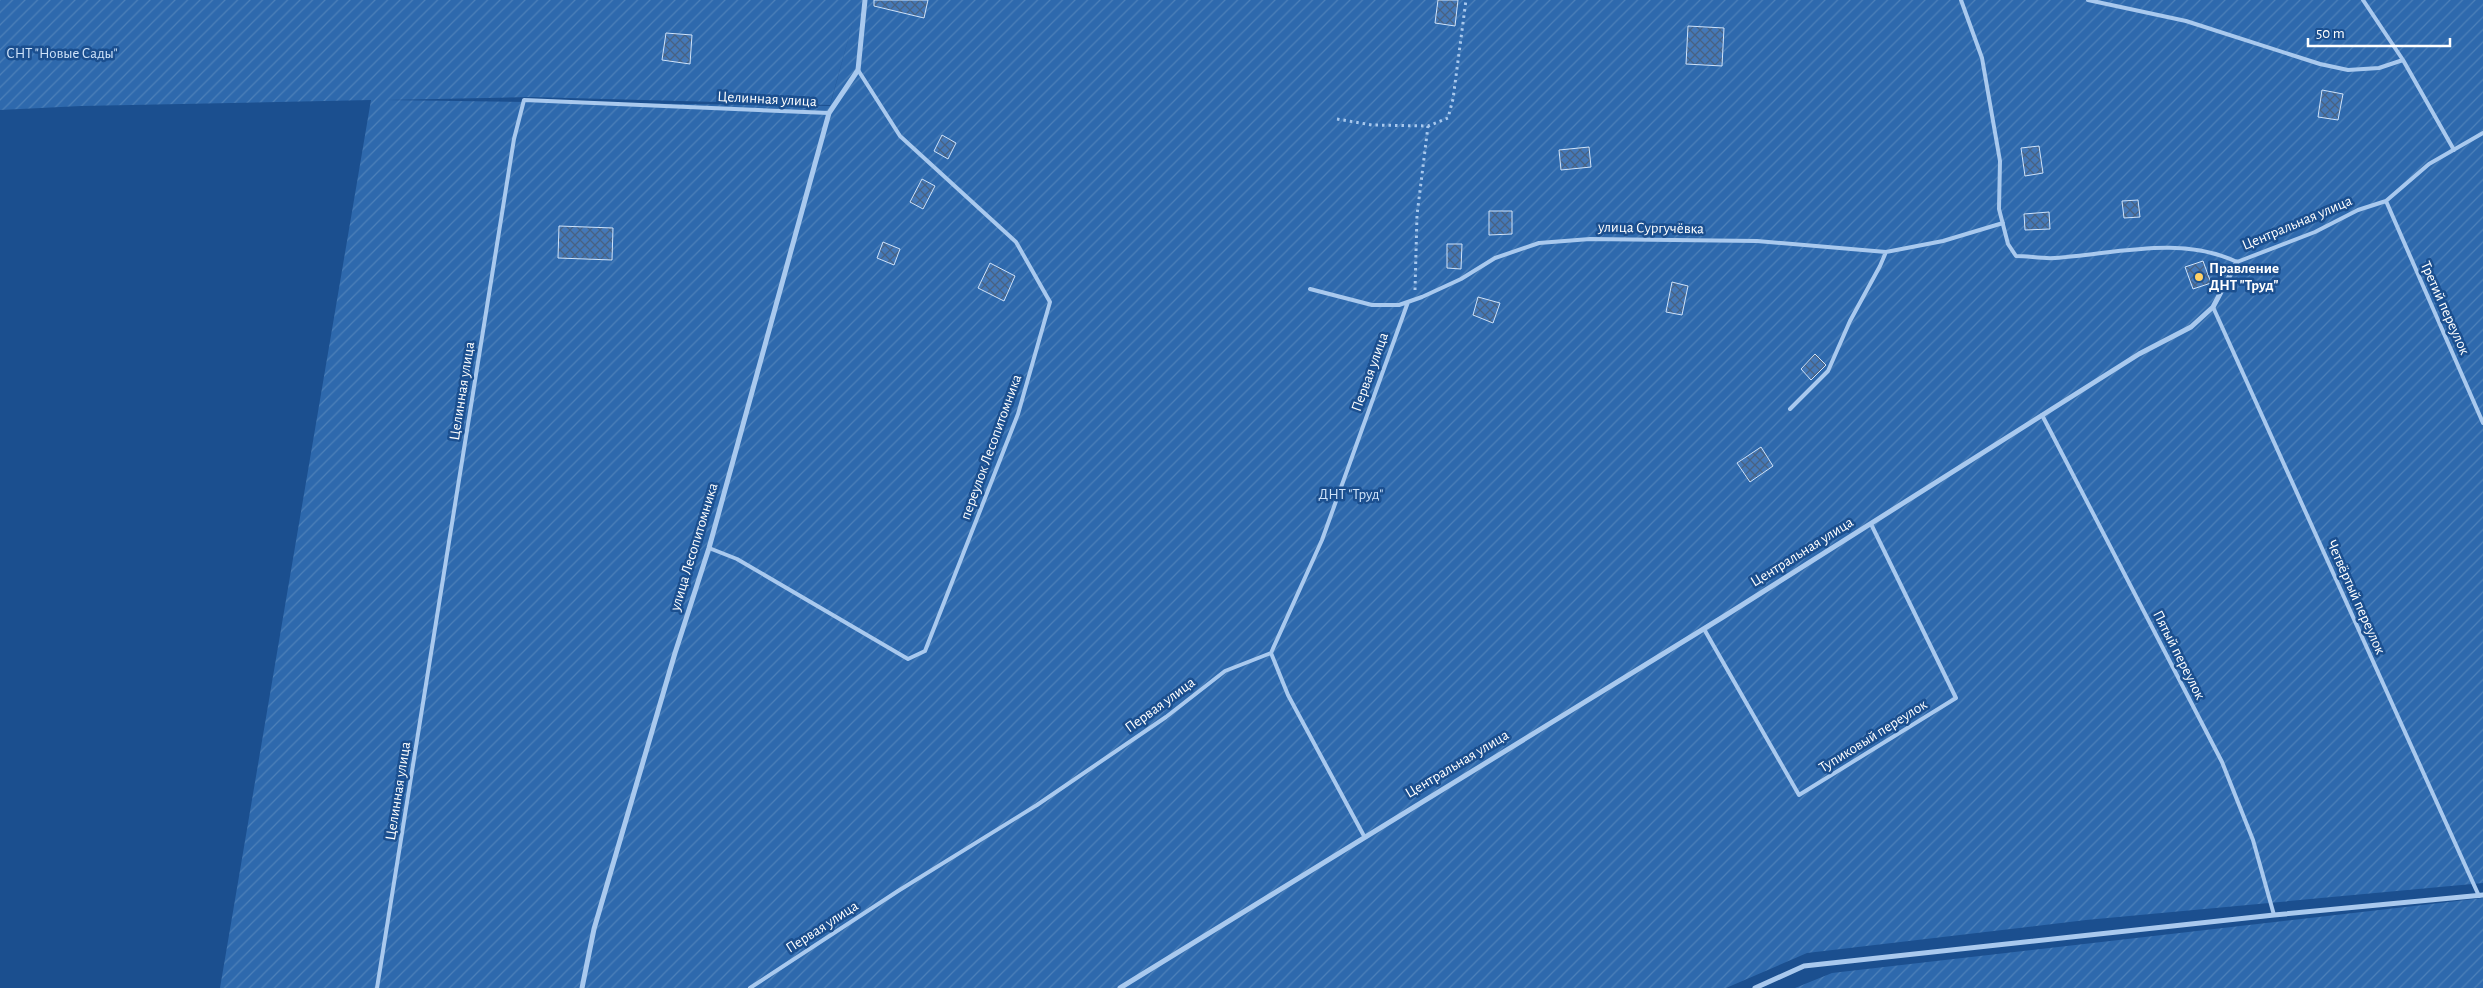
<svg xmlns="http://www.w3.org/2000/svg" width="2483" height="988" viewBox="0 0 2483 988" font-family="'Alegreya Sans',sans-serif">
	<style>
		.garden { fill: url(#garden-furrows) }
		.building { fill: url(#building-cross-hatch); stroke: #cfe3fa }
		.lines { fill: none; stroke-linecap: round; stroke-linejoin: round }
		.path { stroke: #a9c9ee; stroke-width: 3; stroke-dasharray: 2.5 4; stroke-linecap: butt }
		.service { stroke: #a9c9ee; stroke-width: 4 }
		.minor { stroke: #a9c9ee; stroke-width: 5 }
		.poi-dot { fill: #ffd166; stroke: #1b4f8f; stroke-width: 2 }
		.labels { text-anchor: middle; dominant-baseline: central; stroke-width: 5; stroke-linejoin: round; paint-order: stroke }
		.park-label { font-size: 15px; fill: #cfe3fa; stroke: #1b4f8f }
		.street-label { font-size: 15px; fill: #fff; stroke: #1b4f8f }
		.poi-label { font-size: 15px; font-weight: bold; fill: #fff; stroke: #1b4f8f; text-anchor: start }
	</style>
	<defs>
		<pattern id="garden-furrows" width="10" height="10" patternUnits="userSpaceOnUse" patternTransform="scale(1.25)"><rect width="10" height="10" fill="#2e69ad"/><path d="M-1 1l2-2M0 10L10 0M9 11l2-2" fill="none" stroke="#4d80b9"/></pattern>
		<pattern id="building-cross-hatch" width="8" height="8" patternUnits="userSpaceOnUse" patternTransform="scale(1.25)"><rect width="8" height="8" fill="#4478b7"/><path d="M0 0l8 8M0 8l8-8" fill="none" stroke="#486282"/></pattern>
	</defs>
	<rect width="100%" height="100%" fill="#1b4f8f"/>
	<path class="garden" d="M0,0H859L830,105L532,97L386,100L830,106L859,0H2483V883L2086,920L1807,953L1726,988H220L371,100L81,106L0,110Z
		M2483,898V988H1795L1832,973Z"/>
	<path class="building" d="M874,0H928L924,18L874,6Z
		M1438,0H1458L1455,26L1435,23Z
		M1688,26L1724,28L1722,66L1686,64Z
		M666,33L692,35L690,64L662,60Z
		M2322,90L2343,94L2338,120L2318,117Z
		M942,135L956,143L948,159L934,151Z
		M2039,146L2043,173L2025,176L2021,148Z
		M1589,147L1591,167L1561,170L1559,150Z
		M922,179L935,186L923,209L910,202Z
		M2138,200L2140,217L2124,218L2122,201Z
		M1489,211H1512V234L1489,235Z
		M2049,212L2050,229L2025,230L2024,214Z
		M559,226L613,228L612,260L558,258Z
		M883,242L900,249L894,265L877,258Z
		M1447,244H1462L1461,269L1447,268Z
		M2203,261L2211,283L2193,289L2185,267Z
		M990,263L1015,276L1004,301L978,288Z
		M1672,282L1688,286L1682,315L1666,312Z
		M1478,297L1500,303L1493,323L1473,315Z
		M1815,354L1826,365L1811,380L1801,369Z
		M1761,447L1773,466L1750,482L1737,463Z"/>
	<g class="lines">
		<path class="path" d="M1337,119L1372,125L1428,126L1448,118L1453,99L1466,0
			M1415,290L1417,215L1428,126"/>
		<path class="service" d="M1961,0L1982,58L2000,161L1999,209L2008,244L2016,256C2029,256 2042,259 2055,258C2115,254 2180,235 2237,262L2315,232L2358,210L2386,201L2429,164L2483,133
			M2088,0L2186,21L2320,64L2348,70L2379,68L2403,60
			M2363,0L2403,60L2454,150
			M2386,201L2483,423
			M1310,289L1372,305H1399L1422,297L1461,279L1495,258L1539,243L1590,239L1757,241L1886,252L1943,241L2003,223
			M2213,307L2479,896
			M1790,409L1828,371L1850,321L1880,266L1886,252
			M2042,415L2222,762L2253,840L2274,915
			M709,548L737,559L908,659L925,651L1018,414L1050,302L1016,242L900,136L858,70
			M1704,629L1799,795L1956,698L1871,524
			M1271,653L1288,695L1364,836
			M377,988L514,139L524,100L829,113
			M750,988L898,891L1037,805L1166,717L1225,671L1271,653L1322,540L1408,302"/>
		<path class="minor" d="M582,988L594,929L675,653L709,548L829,113L858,70L865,0
			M1120,988L1723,617L2139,354L2191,327L2213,307L2237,262
			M1755,988L1804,966L2274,915L2483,895"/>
	</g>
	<circle class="poi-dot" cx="2199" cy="277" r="5"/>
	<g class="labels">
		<g class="park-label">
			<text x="62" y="53">СНТ "Новые Сады"</text>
			<text x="1351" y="494">ДНТ "Труд"</text>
		</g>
		<g class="street-label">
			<text transform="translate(767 99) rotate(3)">Целинная улица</text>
			<text transform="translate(2297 223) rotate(-23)">Центральная улица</text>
			<text transform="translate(1651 228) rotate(1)">улица Сургучёвка</text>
			<text transform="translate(2445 308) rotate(66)">Третий переулок</text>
			<text transform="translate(1370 372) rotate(-70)">Первая улица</text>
			<text transform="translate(462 391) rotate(-81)">Целинная улица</text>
			<text transform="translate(991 447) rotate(-70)">переулок Лесопитомника</text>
			<text transform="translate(694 547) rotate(-73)">улица Лесопитомника</text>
			<text transform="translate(1802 552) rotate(-32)">Центральная улица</text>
			<text transform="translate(2356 597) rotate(66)">Четвёртый переулок</text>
			<text transform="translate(2179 655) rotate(63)">Пятый переулок</text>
			<text transform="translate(1160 705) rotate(-36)">Первая улица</text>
			<text transform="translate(1873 736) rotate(-32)">Тупиковый переулок</text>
			<text transform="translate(1457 764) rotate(-31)">Центральная улица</text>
			<text transform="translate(398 791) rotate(-81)">Целинная улица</text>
			<text transform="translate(822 927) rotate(-33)">Первая улица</text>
		</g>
		<g class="poi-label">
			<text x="2209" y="268">Правление<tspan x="2209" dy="17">ДНТ "Труд"</tspan></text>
		</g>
	</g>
	<path d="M2308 38v8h142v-8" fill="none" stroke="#ffffff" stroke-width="2.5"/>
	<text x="2316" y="38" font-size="15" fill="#ffffff" stroke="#1b4f8f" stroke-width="4" paint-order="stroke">50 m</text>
</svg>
